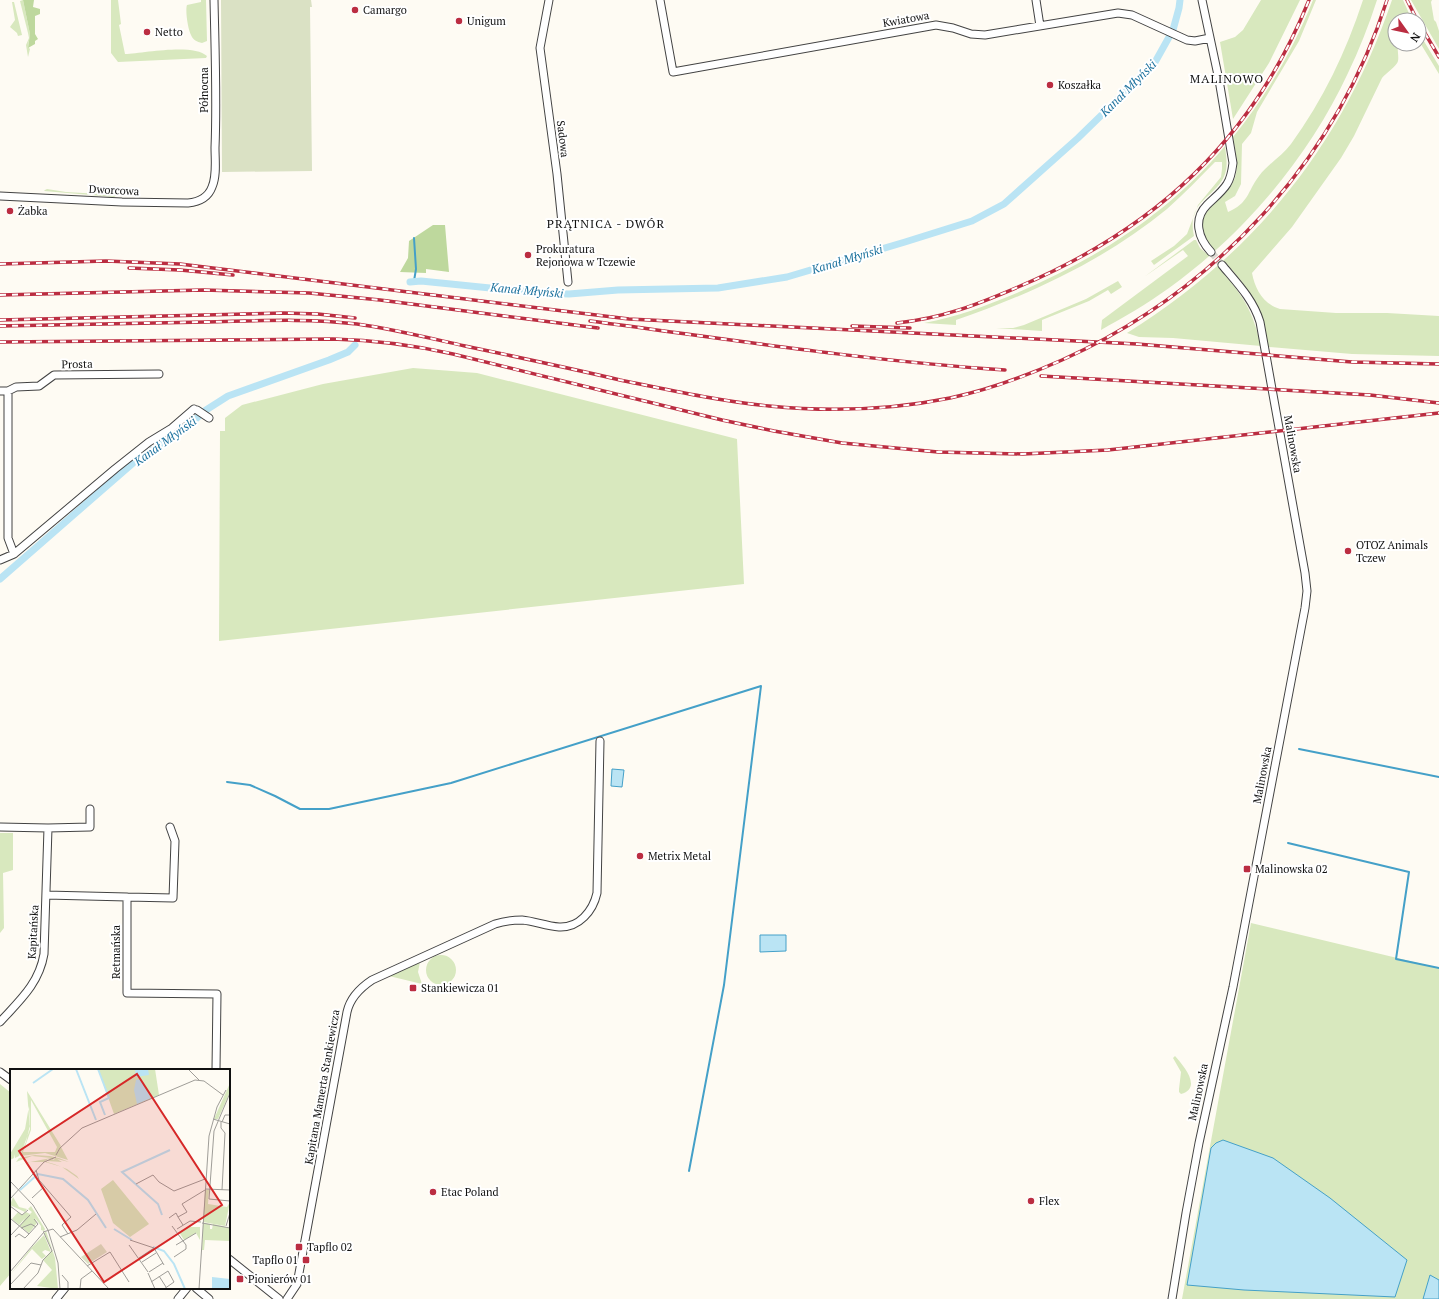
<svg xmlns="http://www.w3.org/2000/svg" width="1439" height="1299" viewBox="0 0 1439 1299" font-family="'PT Serif',serif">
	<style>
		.green { fill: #d8e8be }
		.forest { fill: #bed89d }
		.cemetery { fill: #dae1c4 }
		.water { fill: #bae4f4; stroke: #44a0c8 }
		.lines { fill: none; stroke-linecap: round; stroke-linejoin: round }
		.stream { stroke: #44a0c8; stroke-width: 2 }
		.canal { stroke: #bae4f4; stroke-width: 7 }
		.minor-tunnel { stroke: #dad8d1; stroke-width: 7; stroke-dasharray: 7 3.5; stroke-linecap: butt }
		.minor-casing { stroke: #434343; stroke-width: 9 }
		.minor { stroke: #fff; stroke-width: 7 }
		.rail-casing { stroke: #bb2d41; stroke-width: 3.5 }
		.rail { stroke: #fff; stroke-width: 2; stroke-dasharray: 6; stroke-linecap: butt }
		.poi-dot { fill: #bb2d41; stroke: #fff; stroke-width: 1.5 }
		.labels { text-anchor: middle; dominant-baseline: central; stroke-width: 4; stroke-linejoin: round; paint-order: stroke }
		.poi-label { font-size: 11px; fill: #101010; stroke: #fff; text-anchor: start }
		.street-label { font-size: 11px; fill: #101010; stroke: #fff }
		.neighbourhood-label { font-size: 12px; letter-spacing: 1px; fill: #101010; stroke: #fff }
		.water-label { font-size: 12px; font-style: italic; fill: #1d729e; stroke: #fff }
		.inset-river { fill: none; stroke: #bae4f4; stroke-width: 2 }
		.inset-road { fill: none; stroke: #9f9d98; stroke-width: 1 }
		.view { fill: #d62828; fill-opacity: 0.15; stroke: #d62828; stroke-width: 2 }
		.inset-edge { fill: none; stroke: #101010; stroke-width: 2 }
	</style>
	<rect width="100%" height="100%" fill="#fefbf3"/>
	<path class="green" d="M23,0L30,34L28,47L30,49L28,57L26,45L29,38L28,33L20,1Z
		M111,0H118L121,24L119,25L125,54C143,53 194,43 207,56L206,58L118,62L111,53Z
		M201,0H206L207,41L202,43C197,42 193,40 191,35C188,30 185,10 187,5L201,2Z
		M1261,0H1300L1269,63L1233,119L1220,42L1235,37L1243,30Z
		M1313,0H1316L1299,41L1257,112L1251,133L1242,144L1241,184L1235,196L1225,202L1228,212C1249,203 1247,192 1259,176C1268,164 1282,156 1291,144C1323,100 1346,52 1363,0H1377C1369,25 1359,50 1348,73C1309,157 1244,234 1169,288C1147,304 1124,317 1101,330L1102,320L1188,256L1183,250L1144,277L1194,240H1196L1200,248L1207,254L1213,249C1184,212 1221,208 1234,180C1240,166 1235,151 1233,137C1267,95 1293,50 1313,0Z
		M1392,0H1403L1412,20H1395V44H1398C1397,50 1399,56 1398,61C1397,66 1386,73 1382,78L1354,136L1341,158L1292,227L1252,273C1255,289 1263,304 1280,309L1336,313H1387L1439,316V356L1352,354L1269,347C1265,339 1265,326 1262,317C1254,295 1240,279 1225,262L1219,268C1244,297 1252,309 1261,346L1173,338L1139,337L1127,333C1255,253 1343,144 1392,0Z
		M1411,0H1432L1431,2L1434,20L1436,22L1439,31V49Z
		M12,2H14L22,35L18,36L17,33L10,27L15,20Z
		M1419,33L1439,66V74L1419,41Z
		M1225,146C1226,155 1228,166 1225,174C1216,199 1186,199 1194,236L1154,265L1151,261L1174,246L1187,234L1198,205L1221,177L1222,169V162H1215C1199,178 1184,194 1167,209C1105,260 1031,294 956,320V325L924,323C957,317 988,305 1019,292C1098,258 1169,213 1225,146Z
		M47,189L66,192L117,195L114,197L44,191L45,190Z
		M1118,281L1122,287L1111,294L1108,290L1089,301L1042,320V331L996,328H1013L1024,325L1086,299Z
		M413,368L477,373L737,439L744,584L219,641L220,431H225V418L242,405L323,384Z
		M0,833H13V870L3,873L4,928L0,933Z
		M1251,923L1439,968V1299H1182Z
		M426 970a15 15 0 1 1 30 0a15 15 0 1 1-30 0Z
		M420,962L418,972L422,984L389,976Z
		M1175,1056C1183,1065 1203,1088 1181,1094L1179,1092V1089L1181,1072L1173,1058Z
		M0,1084L11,1093V1273L0,1286Z"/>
	<path class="forest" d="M23,0H34L33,7L40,9V14L35,16V34L38,39L35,41V44L28,48L30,34Z
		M433,225H445L449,272L426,269V273L400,272L408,258L409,241Z"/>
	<path class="cemetery" d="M221,0H311L312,7H310L312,171L222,172Z"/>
	<path class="water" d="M612,769L624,770L622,787L611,786Z
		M760,935H786V951L760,952Z
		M1223,1140L1273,1158L1330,1198L1407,1260L1395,1297L1244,1290L1187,1285L1211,1148L1216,1143Z
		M1430,1275L1439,1280V1299H1423Z"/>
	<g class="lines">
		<path class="stream" d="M414,281L416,269L414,238
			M1299,749L1439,777
			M227,782L250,785L275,796L300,809H329L451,783L761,686L724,985L689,1171
			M1288,843L1409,872L1396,959L1439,968"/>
		<path class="canal" d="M410,282L421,281L541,293L569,294L618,290L718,288L787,277L905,242L972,221L1004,204L1078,138L1154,64L1173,30L1179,8L1180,0
			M0,579L133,463L183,430L206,410L228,396L329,360L348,352L355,345"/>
		<path class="minor-tunnel" d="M1211,252L1222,265"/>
		<defs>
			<path id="minor" d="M549,0L540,48L557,174L568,282
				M660,0L673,72L936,25L953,28L971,34L985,35L1118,13L1132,15L1187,40L1195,41L1210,38
				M1036,0L1040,26
				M1202,0L1219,80L1233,163C1232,171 1231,178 1227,184C1222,192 1214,198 1207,205C1193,219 1198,238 1211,252
				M0,196L122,202L188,203C198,202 208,198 212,187C217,176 215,160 215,148C217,99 215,49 214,0
				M0,391H8L16,387L39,386L54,375L159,374
				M8,391V538L14,554L115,469L149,442L172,428L194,409
				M197,410L209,418
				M0,560L14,554
				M0,827L48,828L90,827V809
				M46,895L127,897V993L217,994L216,1070
				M127,897L173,898L175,841L170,827
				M0,1022C19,1001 39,984 44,954L48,828
				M0,1072L11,1080
				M229,1259L279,1299
				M196,1288L209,1299
				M56,1299L65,1288
				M178,1299L187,1288
				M287,1299L297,1284L347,1012C350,998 360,988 372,980L495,924C504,921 513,920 522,920C534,921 546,926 559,927C579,928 593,911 597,893L600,741
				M1172,1299L1186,1213L1199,1143L1233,987L1305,608L1307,591L1305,573L1260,322C1253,299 1237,283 1222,265"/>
		</defs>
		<use href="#minor" class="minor-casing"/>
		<use href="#minor" class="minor"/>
		<defs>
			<path id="rail" d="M1407,0L1417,20
				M1419,23L1439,57
				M0,264L106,261L180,264L629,319L1137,344L1352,362L1439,364
				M129,268L180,270L233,275
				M0,295L203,290L309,293L380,300L598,328
				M0,320L284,313L318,314L355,318
				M590,321C728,339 866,361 1005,370
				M897,323C943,318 976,305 1018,287C1156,229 1253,139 1309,0
				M0,326C69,325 137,323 206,322C256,321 307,318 357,324C393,329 429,338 465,346C517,357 569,368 620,380C669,390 719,401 769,406C829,412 891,410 950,398C989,390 1026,376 1062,360C1216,291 1336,160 1387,0
				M852,326L910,328
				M0,342L333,339C373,340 413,345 453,354L722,420L774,431L842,443L938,452L1023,454L1108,450L1439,413
				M1041,376L1370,395L1439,403"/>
		</defs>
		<use href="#rail" class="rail-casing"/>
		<use href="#rail" class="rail"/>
	</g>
	<g class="poi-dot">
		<circle cx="355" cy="10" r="4"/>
		<circle cx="459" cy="21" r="4"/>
		<circle cx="147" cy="32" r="4"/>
		<circle cx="1050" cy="85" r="4"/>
		<circle cx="10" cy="211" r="4"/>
		<circle cx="528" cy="255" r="4"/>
		<circle cx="1348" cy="551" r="4"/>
		<circle cx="640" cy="856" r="4"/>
		<rect x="1243" y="865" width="8" height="8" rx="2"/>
		<rect x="409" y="984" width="8" height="8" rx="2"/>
		<circle cx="433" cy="1192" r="4"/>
		<circle cx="1031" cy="1201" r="4"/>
		<rect x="295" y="1243" width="8" height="8" rx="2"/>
		<rect x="302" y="1256" width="8" height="8" rx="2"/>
		<rect x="236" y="1275" width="8" height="8" rx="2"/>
	</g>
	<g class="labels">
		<g class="poi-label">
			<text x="363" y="10">Camargo</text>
			<text x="467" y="21">Unigum</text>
			<text x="155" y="32">Netto</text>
			<text x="1058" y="85">Koszałka</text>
			<text x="18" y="211">Żabka</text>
			<text x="536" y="249">Prokuratura<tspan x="536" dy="13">Rejonowa w Tczewie</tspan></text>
			<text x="1356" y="545">OTOZ Animals<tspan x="1356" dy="13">Tczew</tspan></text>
			<text x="648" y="856">Metrix Metal</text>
			<text x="1255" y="869">Malinowska 02</text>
			<text x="421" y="988">Stankiewicza 01</text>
			<text x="441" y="1192">Etac Poland</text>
			<text x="1039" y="1201">Flex</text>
			<text x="307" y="1247">Tapflo 02</text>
			<text x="298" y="1260" text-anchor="end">Tapflo 01</text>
			<text x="248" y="1279">Pionierów 01</text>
		</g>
		<g class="street-label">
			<text transform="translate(906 19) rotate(-10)">Kwiatowa</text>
			<text transform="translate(204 90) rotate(-90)">Północna</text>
			<text transform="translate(563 139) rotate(83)">Sadowa</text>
			<text transform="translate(114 190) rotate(3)">Dworcowa</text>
			<text transform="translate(77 364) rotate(-1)">Prosta</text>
			<text transform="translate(1293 444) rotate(80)">Malinowska</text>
			<text transform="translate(1262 775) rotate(-79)">Malinowska</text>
			<text transform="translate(33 932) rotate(-87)">Kapitańska</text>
			<text transform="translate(116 952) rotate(-90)">Retmańska</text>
			<text transform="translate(322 1087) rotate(-80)">Kapitana Mamerta Stankiewicza</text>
			<text transform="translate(1198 1092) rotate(-78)">Malinowska</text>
		</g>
		<g class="neighbourhood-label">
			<text x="1227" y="78">MALINOWO</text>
			<text x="606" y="223">PRĄTNICA - DWÓR</text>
		</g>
		<g class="water-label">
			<text transform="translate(1128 88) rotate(-45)">Kanał Młyński</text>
			<text transform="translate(847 259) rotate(-17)">Kanał Młyński</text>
			<text transform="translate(527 290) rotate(5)">Kanał Młyński</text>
			<text transform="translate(165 441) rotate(-36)">Kanał Młyński</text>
		</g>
	</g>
	<g transform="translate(10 1069)">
		<rect width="220" height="220" fill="#fefbf3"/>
		<path d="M88,0H145L149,26L104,45ZM220,14V23L208,50H204ZM17,22L51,77L46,86L51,78L58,91L35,84L10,87L20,60ZM21,31L47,78L45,83H13L21,61ZM19,37L20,56L16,73L9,87L5,89L4,85V89L0,91V85L15,60ZM25,86L40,87L49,89L59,93L47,90L52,93L37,92V93L44,95L57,100L67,107L69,110L52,98L35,93L38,91H44L45,88L43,91L38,90L34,93H18L2,99L15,94L41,89L22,87L6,93L9,89ZM103,111L139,155L120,168L103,154L91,120ZM195,121H199L198,135L217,138L220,133L215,157L193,153ZM3,128L9,138L17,140L15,143L0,136ZM21,137L35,160L34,162L31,161V157L25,149L27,154L19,164L10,157L15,149L9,156L2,150L8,143L12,146L16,143L20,145L22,143L18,140ZM193,154L200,155V160H202L203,155L220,159V172L195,171L194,181H192ZM178,158H190V171L186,164L174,171L169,163ZM36,162L45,189L48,220L27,217L42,201L33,191L42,181L34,164ZM34,166L41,183L35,181L32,183L36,187L32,190L22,180L0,206L21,179Z" fill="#d8e8be" fill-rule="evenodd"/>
		<path d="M91,175L97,183L78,195L71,188Z" fill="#dae1c4"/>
		<path d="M125,0H138L139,6L126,8ZM130,10L141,29L127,35L124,21L126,11ZM202,208L220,210V220H202Z" fill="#bae4f4"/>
		<path class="inset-river" d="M66,0L86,51M88,0L99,29L90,33L95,46M23,14L43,0M10,121L28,105L53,110L78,131L96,159M152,146L148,135L112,103L160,81M104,160L122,171M143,178L154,182L164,195L175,220"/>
		<path class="inset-road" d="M178,0L189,11M220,24L204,62L199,130L220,132M203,50L220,55M211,53V59L215,64L212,121M212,53L215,46H220M46,86L50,79L72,59L185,11L194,12L213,26M26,101L29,111L61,148L52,156L58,165M0,112L23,136L38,161L48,194L50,220M126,115L143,106L149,113L164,122L195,110M195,120L220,121M22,129L35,117M0,130L34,93L46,88M0,137L12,146L18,141M159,149L166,144L168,148M1,150L19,165L28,155L24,150M192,154L220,159M173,156L168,148L177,143L172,135L195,121M162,157L176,176V180L164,188M216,157L220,144M11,159L21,155L26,158M167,160L180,152L191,153M33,163L43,160L99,220M0,167L20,146M5,168L9,165L15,169L19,165M50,168L67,161L86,145M120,171L144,179L129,189M119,176L138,203M166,176L186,164M144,179L154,196M132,193L146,184M77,197L100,183L119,213M0,203L34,163M139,203L153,194M138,204L145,220M52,206L58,213V220M149,207L156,218M141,213L158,202L164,213L154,220M0,216L21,194L31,196M13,220L28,204L33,191L42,182L34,164M70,220L71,210L82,202M189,220L199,67L207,38L216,21"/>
		<path class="view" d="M127,5L212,136L94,213L9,82Z"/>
		<rect width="220" height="220" class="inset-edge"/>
	</g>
	<g transform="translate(1407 32) rotate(123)"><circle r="19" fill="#ffffff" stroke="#9f9f9f"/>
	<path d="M0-3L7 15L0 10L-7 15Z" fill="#bb2d41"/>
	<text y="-6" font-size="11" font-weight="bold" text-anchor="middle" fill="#101010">N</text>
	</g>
</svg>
